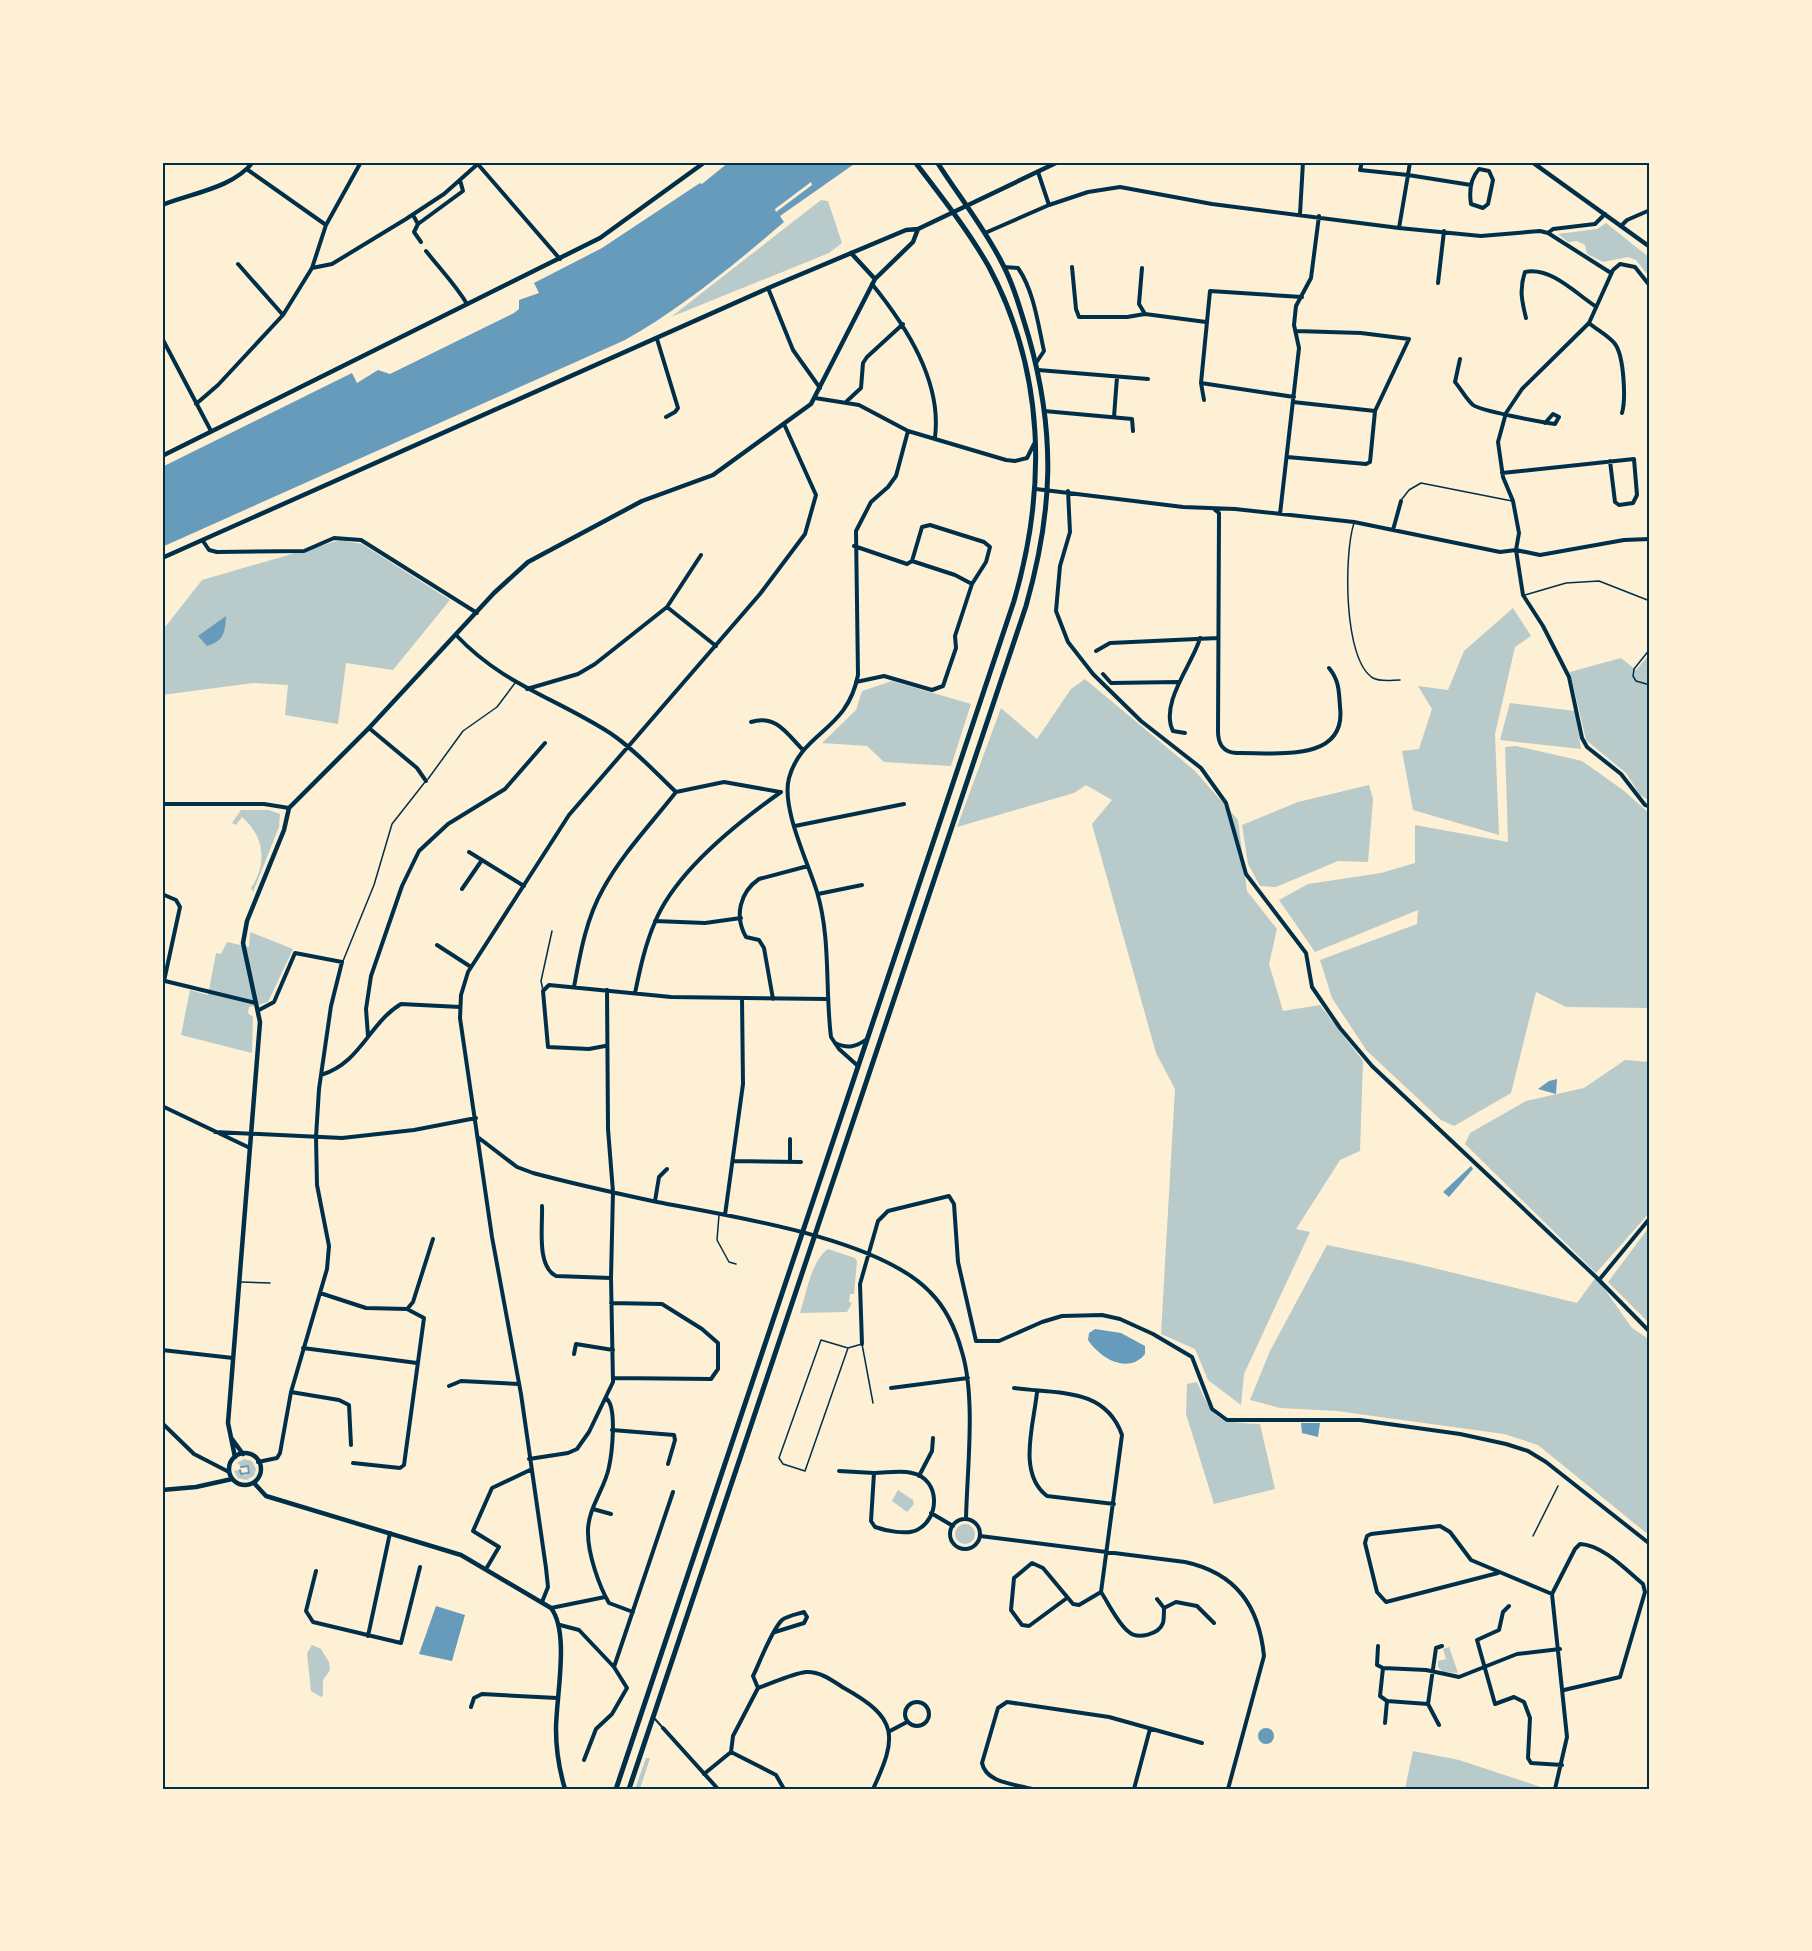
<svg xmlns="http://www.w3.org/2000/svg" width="1812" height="1951" viewBox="0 0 1812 1951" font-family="Bitter,serif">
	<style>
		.green { fill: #b9caca }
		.water { fill: #669bbc; fill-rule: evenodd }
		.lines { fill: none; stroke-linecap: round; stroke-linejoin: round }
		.stream { stroke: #669bbc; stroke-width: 2 }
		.service { stroke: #003049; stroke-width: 1.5 }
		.pedestrian { stroke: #003049; stroke-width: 2 }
		.minor { stroke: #003049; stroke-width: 4 }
		.tertiary { stroke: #003049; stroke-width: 4.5 }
		.secondary { stroke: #003049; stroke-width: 4.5 }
		.primary { stroke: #003049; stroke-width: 5 }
		.neatline { fill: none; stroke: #003049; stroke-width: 2 }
	</style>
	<rect width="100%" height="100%" fill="#fdf0d5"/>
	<path class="green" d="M821,200L828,201L842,243L829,253L671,317Z
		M1606,223L1650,258V278L1636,260L1628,257L1603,262L1587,254L1585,245L1577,241L1568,242L1558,234L1597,229Z
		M340,540L362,544L450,600L393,670L346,663L338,724L285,715L288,685L253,683L162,695V631L202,580Z
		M1513,608L1531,636L1515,647L1495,734L1499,835L1413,810L1402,751L1419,749L1432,709L1418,686L1448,690L1464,651Z
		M1650,654V801L1640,795L1626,773L1586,740L1570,672L1621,658L1636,670Z
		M1085,679L1195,771L1238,820L1247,891L1277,929L1269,964L1283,1011L1320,1005L1363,1061L1360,1151L1340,1160L1296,1229L1310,1232L1244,1374L1241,1405L1208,1380L1195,1349L1161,1334L1175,1089L1156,1053L1092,824L1112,800L1086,785L1074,793L957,827L1001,708L1037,739L1071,689Z
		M892,681L971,704L951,766L884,762L867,746L822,743L856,710L862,691Z
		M1510,703L1575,711L1581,749L1500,740Z
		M1516,746L1582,761L1623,790L1650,814V1008L1566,1007L1536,992L1511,1093L1454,1126L1441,1120L1367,1051L1332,998L1320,960L1417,924L1418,910L1315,952L1279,900L1308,884L1381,873L1415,863V825L1508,842L1505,747Z
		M1369,785L1373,799L1368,862L1338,861L1276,887L1260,886L1248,864L1242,825L1298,802Z
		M241,810H269L280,814L279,827L253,892L251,888C268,863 264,836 242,817L236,825L232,823Z
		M250,932L293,949L268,1002L249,1007L248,1013L253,1017L252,1053L181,1035L190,990L208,995L216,953L221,954L227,942L249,947Z
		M1625,1060L1650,1062V1212L1596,1273L1465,1144L1470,1133L1526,1101L1584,1088Z
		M1650,1226V1324L1608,1282Z
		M1327,1245L1413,1263L1577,1303L1596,1277L1632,1328L1650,1340V1536L1538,1445L1504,1434L1337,1411L1280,1408L1250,1400L1270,1351Z
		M828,1249L855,1258L857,1261L854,1294H850L849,1302L852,1303L847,1312L800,1313C806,1295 811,1261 828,1249Z
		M1197,1382C1215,1422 1217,1422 1260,1424L1275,1489L1214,1504L1186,1414L1187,1384Z
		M244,1459L252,1461L256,1469L254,1476L246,1480L238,1478L234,1471L239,1470L245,1476L250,1473L249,1465L241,1466L237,1463Z
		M898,1490L913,1500L914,1504L907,1512L892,1501Z
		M955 1534a10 10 0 1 1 20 0a10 10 0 1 1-20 0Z
		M312,1645L321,1649L329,1662L330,1670L323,1680V1695L321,1697L311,1691L307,1653Z
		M1449,1647L1458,1673L1443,1672L1438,1667V1661L1446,1659L1443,1649Z
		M1413,1751L1459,1760L1547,1789H1405Z
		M646,1758H650L640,1789H635Z"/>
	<path class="water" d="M729,162H857L780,216L784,222C735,264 682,308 625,340L162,547V467L352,373L357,383L378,370L390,374L514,313L519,309V300L539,293L534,283L602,248L700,183L702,184ZM811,182L812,185L776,212L775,209Z
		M226,616C225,633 224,641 207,646L198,636Z
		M1557,1079L1556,1094L1538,1089L1549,1081Z
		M1471,1166L1473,1169L1449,1197L1443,1192Z
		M1095,1329L1121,1333L1145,1346V1354C1128,1375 1100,1358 1088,1340L1089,1333Z
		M1301,1423H1320L1318,1437L1302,1433Z
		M436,1606L465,1615L452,1661L419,1654Z
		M1258 1736a8 8 0 1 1 16 0a8 8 0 1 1-16 0Z"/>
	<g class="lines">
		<path class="stream" d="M240,1470L241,1474L249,1473L248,1466L241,1467"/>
		<path class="service" d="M1402,499L1409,490L1421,483L1512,501
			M1354,523C1344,553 1343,660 1373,678C1380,682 1392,680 1400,680
			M1525,595L1566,583L1599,581L1650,601
			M1650,649L1634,669L1633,676L1636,681L1650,685
			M428,779L463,731L497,707L515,683
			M343,961L374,885L392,824L425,782
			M543,990L541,981L552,931
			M719,1215L717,1240L729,1262L736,1264
			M241,1282L270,1283
			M848,1348L805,1471L783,1464L779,1458L821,1340L848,1348L862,1344L873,1403
			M1533,1536L1558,1486"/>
		<path class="pedestrian" d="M655,1719L663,1728"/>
		<path class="minor" d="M476,162L560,259
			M1362,162L1360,170L1408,175L1399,228
			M1410,162L1408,175L1471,185
			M1479,169L1489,171L1493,180L1488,204L1483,208L1471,204C1469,191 1470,179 1479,169Z
			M248,170L326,225
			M1038,172L1049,205
			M1300,214L1303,162
			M413,215L418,224L414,232L421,242
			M418,224L463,191L460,180
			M1621,226L1627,220L1650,210
			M985,233L1049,205L1088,192L1120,187L1212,204L1399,228L1481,236L1540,231L1548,233L1611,273
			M1548,233L1553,229L1595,224L1605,214
			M426,251C440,269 455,284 467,304
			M238,264L283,315
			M1004,267L1018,268C1034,291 1038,324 1044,351L1036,363
			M1072,267L1076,309L1079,317H1127L1145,314
			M312,268L332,264L406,219L444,194L480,162
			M1142,268L1139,304L1145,314L1206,322
			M1438,283L1444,231
			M872,284C906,326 942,381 935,437
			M1650,286L1635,267L1620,264L1613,270L1589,323L1522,389L1506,413L1498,442L1503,477L1513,501L1519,533L1516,550L1523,595L1543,626L1569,677L1582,738L1587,747L1621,774L1645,805L1650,807
			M768,288L793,350L820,388
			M1526,318C1522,302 1519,289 1525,272C1551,267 1574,292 1595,306
			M1589,323C1597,330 1609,336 1615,344C1624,356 1626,399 1622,413
			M162,338L211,431
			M657,339L678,408L675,412L666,417
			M1460,359L1455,382C1461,389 1466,399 1473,405C1481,411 1541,422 1555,424L1559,417L1553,414L1545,423
			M1038,370L1148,379
			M1201,383L1294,397
			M815,398L859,405L908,431L1006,460L1015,461L1027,458L1034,444
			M1204,400L1201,383L1210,291L1302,297
			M847,401L861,388L863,363L867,357L903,324
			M1293,402L1375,411
			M196,404L218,385L283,315L312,268L326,225L361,162
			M1044,411L1132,419L1133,431
			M1114,417L1117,377
			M1287,457L1366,464L1370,462L1375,411L1409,339L1361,333L1296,331
			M1502,473L1634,459L1637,495L1633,503L1619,505L1615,502L1610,461
			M1036,489L1183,507L1235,509L1354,522L1500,552L1516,550L1540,555L1624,540L1650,539
			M1068,491L1070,532L1060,566L1056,611L1068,642L1093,674L1141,721L1201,768L1226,803L1246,874L1306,953L1312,987L1340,1028L1372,1066L1596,1277L1650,1332
			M1215,510L1219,513L1218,731C1218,743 1222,752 1236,753C1273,752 1347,764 1340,707C1339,691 1339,680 1329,668
			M1280,514L1299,348L1294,325L1296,306L1311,278L1319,216
			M1393,530L1401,501
			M203,541L209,550L217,552L304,551L334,538L361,540L477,613
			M854,546L907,564L912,561L955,575L972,584L955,636L956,648L943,686L932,690L884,676L856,682
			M912,561L922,527L930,525L984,542L990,547L986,562L972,584
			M667,607L716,646
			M456,635C503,685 556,698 610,733C634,749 655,772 676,792L724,782L780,792
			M1096,651L1110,643L1218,638
			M1103,674L1111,683L1178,682
			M527,689L578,674L595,664L667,607L701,555
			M751,722C776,714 787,734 803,750
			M369,728L417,768L426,781
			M1185,733L1173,731C1159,703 1194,662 1200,638
			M162,804H264L289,808
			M795,826L904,804
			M469,852L524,886
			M462,889L482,860
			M162,894L176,900L180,907L164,981
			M818,894L862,885
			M655,921L705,923L741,918
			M437,945L471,967
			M165,981L256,1003
			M574,987C580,954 586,919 603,889C622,854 651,824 676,792
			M635,993C640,969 645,945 655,922C676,871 737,823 781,792
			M773,999L764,948L759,940L746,937C734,916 740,892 759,879L808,866
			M368,1036L366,1009L371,976L402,886L419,851L448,824L505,789L545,743
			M835,1043C848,1049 856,1047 867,1039
			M605,1046L589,1049L548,1047L543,991L549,985L671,997L828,999
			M858,1066L839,1049L831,1037C825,990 831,938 817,892C808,862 781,808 789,778C802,731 847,732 858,675L856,531L871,502L888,487L896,476L908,431
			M321,1075C361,1063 369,1023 401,1004L460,1007
			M162,1106L250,1148
			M215,1132L342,1138L414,1130L476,1118
			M479,1138L517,1167L533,1173C574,1184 615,1193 657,1202C730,1216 879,1238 930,1292C946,1308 956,1330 962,1352C976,1398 967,1470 966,1519
			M790,1139V1162
			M733,1161L801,1162
			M655,1201L659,1177L667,1169
			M542,1206C543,1225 536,1266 556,1276L611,1278
			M725,1215L743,1084L742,998
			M1599,1280L1650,1218
			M320,1293L366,1308L407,1309L424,1318L404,1465L400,1468L353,1463
			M611,1303L662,1304L702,1329L718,1343V1369L711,1379L614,1378
			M408,1308L413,1302L433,1239
			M862,1344L860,1284L878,1221L888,1211L949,1196L954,1204L958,1262L976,1341H999L1042,1322L1062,1316L1102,1315L1120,1319L1153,1334L1192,1357L1212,1409L1227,1420H1360L1460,1434L1506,1444L1528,1451L1546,1462L1650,1544
			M303,1348L417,1363
			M162,1350L233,1358
			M574,1354L576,1344L613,1350
			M449,1386L461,1381L519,1384
			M891,1388L968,1378
			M1014,1388C1057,1394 1105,1387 1122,1435L1101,1592C1109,1604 1118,1624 1129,1632C1138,1640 1159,1634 1163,1623C1164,1619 1164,1613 1164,1608
			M291,1392L339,1400L349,1405L351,1445
			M1037,1392C1034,1424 1017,1473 1047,1496L1114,1504
			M607,1399C617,1409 612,1453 609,1467C605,1489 587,1509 588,1533C588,1554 599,1586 609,1603L633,1612
			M162,1423L194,1454L229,1472
			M612,1430L674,1435L675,1440L668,1464
			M529,1459L568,1453L577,1449L589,1432L613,1382L611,1278L613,1192L608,1129L607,990
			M258,1462L277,1458L280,1453L291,1392L327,1269L329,1246L317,1185L316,1137L319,1089L331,1006L342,962L295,953L274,1002L259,1010
			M839,1471L874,1473
			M874,1473C886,1473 900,1470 912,1473C941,1479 940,1519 917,1530C907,1535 886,1531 875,1527L871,1521Z
			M919,1476L932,1451L933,1438
			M593,1509L611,1514
			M931,1513L953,1526
			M950 1534a15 15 0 1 1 30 0a15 15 0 1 1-30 0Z
			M980,1536L1185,1562C1236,1573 1259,1606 1264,1656L1228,1789
			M486,1569L499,1547L473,1531L492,1488L530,1470
			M316,1571L306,1611L313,1622L401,1643L420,1567
			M1498,1573L1386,1602L1377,1592L1365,1543L1367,1536L1371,1534L1440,1526L1450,1532L1471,1560L1552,1594
			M1067,1598L1029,1626L1022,1625L1011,1610L1014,1578L1032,1563L1043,1568L1073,1604L1079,1605L1101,1592
			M1157,1599L1164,1608L1176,1602L1197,1606L1214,1623
			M542,1602L548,1587L546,1568L521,1394L492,1237L460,1018L461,995L468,972L569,815L760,594L805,534L816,495L784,424
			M1509,1606L1503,1612L1499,1630L1477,1640L1495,1704L1514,1697L1524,1702L1530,1718L1528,1758L1531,1763L1562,1765
			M551,1608L605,1597
			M560,1625L579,1630L614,1667L627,1688L612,1714L596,1729L584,1760
			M368,1636L390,1533
			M1378,1646L1377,1665L1383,1668
			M614,1667L673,1492
			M758,1688L753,1676C760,1662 771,1631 782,1620C787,1616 798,1614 804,1612L807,1617L804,1623L775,1632
			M1387,1701L1428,1704L1436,1648L1442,1646
			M905 1714a12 12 0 1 1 24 0a12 12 0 1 1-24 0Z
			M1428,1704L1439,1725
			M471,1707L474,1698L482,1694L557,1698
			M1385,1723L1387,1701L1380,1696L1383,1668L1426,1670L1459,1677L1517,1654L1560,1649
			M663,1728L718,1789
			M890,1731L907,1722
			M731,1752L776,1775L784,1789
			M704,1774L731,1752L733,1736L758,1688C773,1683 791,1674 806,1672C820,1671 833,1681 844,1688C898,1718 898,1736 873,1789
			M1032,1789C1015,1784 986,1783 982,1763L998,1708L1007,1702L1109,1717L1202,1743
			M1134,1789L1150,1729
			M1555,1789L1567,1737L1552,1594L1575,1549L1580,1544C1603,1545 1626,1570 1643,1584L1645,1592L1620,1677L1564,1690"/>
		<path class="tertiary" d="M1532,162L1650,247
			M162,205C192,193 233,188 253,162
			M851,253L875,279
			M162,456L600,238L705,162
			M162,558L773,286L906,230L918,229L1058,162
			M232,1439L243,1454
			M235,1457L228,1423L260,1022L243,943L247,921L284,830L289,808L369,728L494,593L528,562L642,501L713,475L811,404L875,279L913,242L918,229"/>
		<path class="secondary" d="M229 1469a16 16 0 1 1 32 0a16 16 0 1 1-32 0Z
			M254,1483L266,1496L461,1555L551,1608C570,1633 556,1697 556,1729C556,1749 559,1769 565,1789
			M162,1490L196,1487L232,1479"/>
		<path class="primary" d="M616,1789L1014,601C1047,488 1045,372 989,267C968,230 941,196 915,162
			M629,1789L1026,606C1053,511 1056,434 1029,338C1021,312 1014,285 1001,261C983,226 958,195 937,162"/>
	</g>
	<rect width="1812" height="1951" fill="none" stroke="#fdf0d5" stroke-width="327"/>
	<rect x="164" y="164" width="1484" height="1624" class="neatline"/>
</svg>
